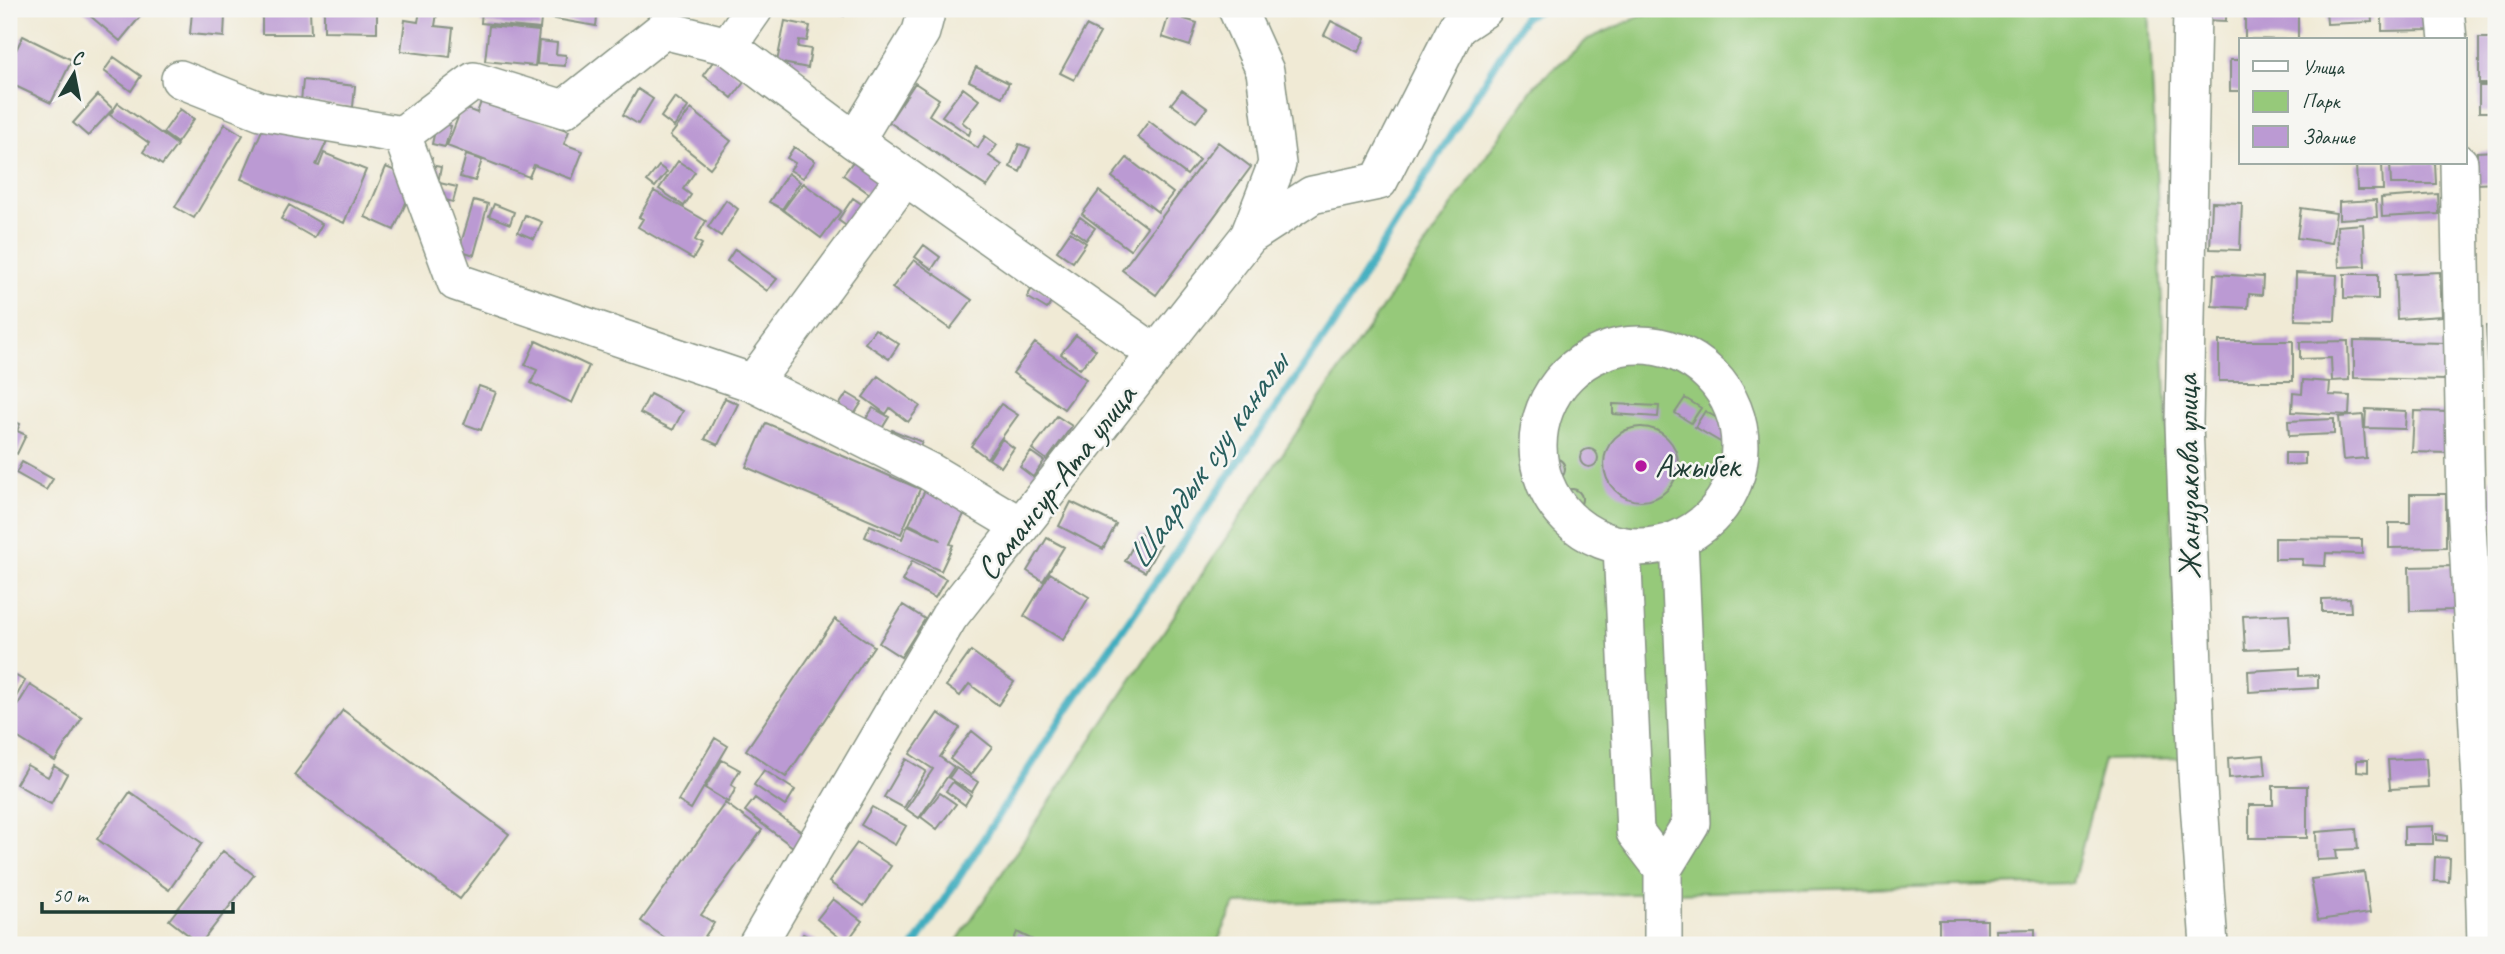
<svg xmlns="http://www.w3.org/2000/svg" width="2505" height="954" viewBox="0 0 2505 954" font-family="Caveat,sans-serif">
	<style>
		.green { fill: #96c97a; stroke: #5a8357; stroke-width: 2 }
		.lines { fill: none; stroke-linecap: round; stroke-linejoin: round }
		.stream { stroke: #41adbf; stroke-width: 8 }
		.building { fill: #bb9ad3 }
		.minor-casing { stroke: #889484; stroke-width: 40 }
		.minor { stroke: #fff; stroke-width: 37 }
		.poi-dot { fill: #b5179e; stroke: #f6f6f2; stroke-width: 2.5 }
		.labels { text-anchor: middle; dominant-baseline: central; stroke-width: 5; stroke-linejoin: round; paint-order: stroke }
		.poi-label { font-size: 33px; fill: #1f3d34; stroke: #f6f6f2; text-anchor: start }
		.street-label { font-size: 33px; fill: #1f3d34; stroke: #f6f6f2 }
		.water-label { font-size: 35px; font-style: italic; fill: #295f5e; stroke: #f6f6f2 }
	</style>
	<rect width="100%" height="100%" fill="#f6f6f2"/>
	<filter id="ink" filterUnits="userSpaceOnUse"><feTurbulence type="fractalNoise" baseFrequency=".0143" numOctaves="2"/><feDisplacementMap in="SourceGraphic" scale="14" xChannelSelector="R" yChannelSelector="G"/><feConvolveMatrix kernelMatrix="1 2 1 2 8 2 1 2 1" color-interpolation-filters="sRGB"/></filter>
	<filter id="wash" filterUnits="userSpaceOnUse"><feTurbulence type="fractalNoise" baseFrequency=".00686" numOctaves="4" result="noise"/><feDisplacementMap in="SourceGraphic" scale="28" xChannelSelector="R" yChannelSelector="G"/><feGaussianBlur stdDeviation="1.57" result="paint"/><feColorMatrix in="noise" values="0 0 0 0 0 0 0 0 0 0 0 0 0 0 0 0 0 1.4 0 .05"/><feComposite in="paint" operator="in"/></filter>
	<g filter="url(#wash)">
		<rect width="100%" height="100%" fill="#f0ead5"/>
		<path class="green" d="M1657,9H2149L2182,758L2104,760L2073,883L1235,904L1216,945H954L1299,429L1535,85L1588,39Z"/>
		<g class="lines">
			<path class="stream" d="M915,945L1065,713L1333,325L1525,16L1541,9"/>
		</g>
		<g id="blocks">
			<path class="building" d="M82,9H141L144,12L120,41Z
				M262,9H310L311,34H262Z
				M324,9H377V32L324,31Z
				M482,9H542L540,29L481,23Z
				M546,9H598L596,26L544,17Z
				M829,9H847L844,16Z
				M2205,9H2226V21L2204,20Z
				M2245,9H2298V40L2245,39Z
				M2326,9H2371L2372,22L2327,24Z
				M2382,9H2428L2429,30L2382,31Z
				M420,11L437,13L435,26L453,28L450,57L401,51L405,20L418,22Z
				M192,12L225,15L224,37L190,34Z
				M1169,14L1197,23L1190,46L1162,37Z
				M785,21L810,26L807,41L799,40L798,47L811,49L808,68L777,62Z
				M1331,21L1365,38L1358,52L1324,35Z
				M489,26L539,31L535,66L485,61Z
				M1086,26L1100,33L1074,80L1060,73Z
				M23,36L72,60L51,103L9,83V64Z
				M2479,38H2496V84H2479Z
				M539,41L557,43L556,54L566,55L565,66L537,64Z
				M114,57L141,76L131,91L104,71Z
				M716,58L745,81L732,98L703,75Z
				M2230,60H2241V91H2230Z
				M976,67L1009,83L1002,97L969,81Z
				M303,80L355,86L353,107L301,102Z
				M915,83L939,99L929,115L978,148L985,136L997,145L989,156L1002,165L987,187L889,122Z
				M2479,86H2496L2495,112H2479Z
				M963,88L979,100L962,122L971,129L969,135L942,116Z
				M638,89L653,99L638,124L623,115Z
				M1182,90L1207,108L1196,122L1171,104Z
				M98,95L113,109L88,136L73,123Z
				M675,97L688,107L674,127L661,117Z
				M482,99L569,131L564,144L583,151L572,179L534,165L529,177L447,146L462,107L477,113Z
				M118,103L177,145L162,165L143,152L149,143L110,115Z
				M180,109L194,119L177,143L163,133Z
				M691,109L731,141L710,168L670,136Z
				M268,116L327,141L316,165L319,166L324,153L366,170L344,223L241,179Z
				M1149,121L1199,160L1187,175L1137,137Z
				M437,122L451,126L445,147L432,144Z
				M225,124L243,135L194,218L175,207Z
				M1218,142L1251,167L1156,295L1122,270Z
				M1019,144L1030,148L1020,172L1010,167Z
				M794,147L815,161L803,178L790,170L795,163L787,158Z
				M2496,151V183L2477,184V152Z
				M419,155L432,158L430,165L441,167L439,178L414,172Z
				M466,155L482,160L475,181L460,177Z
				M1127,158L1173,193L1158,212L1112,177Z
				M855,159L889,183L877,199L843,175Z
				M678,161L695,172L683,189L691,195L684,206L659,189Z
				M2356,163H2382L2383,190H2357Z
				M2390,163H2435L2436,184H2391Z
				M659,166L667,172L655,187L647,181Z
				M386,167L416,180L394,230L365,217Z
				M788,173L800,182L782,209L769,202Z
				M431,181L457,187L453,202L427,195Z
				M803,183L841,211L821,238L783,210Z
				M654,191L706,221L695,240L702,244L693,259L638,227L643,219L639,217Z
				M1099,191L1147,227L1130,250L1082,214Z
				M2438,194L2439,214L2382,217L2381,198Z
				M853,198L870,210L855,232L838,220Z
				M474,200L488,204L474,255L459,250Z
				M726,200L738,209L721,236L708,227Z
				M2376,200L2377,217L2339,219V202Z
				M2212,202L2242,203L2240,250L2210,249Z
				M494,204L514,212L510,224L489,216Z
				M289,205L322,224L314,238L281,219Z
				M2301,208L2336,213L2332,243L2297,238Z
				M525,215L542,222L534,239L518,232Z
				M1080,217L1095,228L1086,240L1071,229Z
				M2363,224L2365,266L2339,267L2337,226Z
				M1070,232L1086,243L1073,262L1057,251Z
				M924,245L940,257L932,269L915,257Z
				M735,249L777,279L767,291L727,261Z
				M914,260L972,300L950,329L892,288Z
				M2440,272L2442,316L2397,319L2395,274Z
				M2296,273L2337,275L2335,321L2295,320Z
				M2214,274L2263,277L2262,295L2249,294L2248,308L2212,306Z
				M2344,274H2378V299L2344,298Z
				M1034,285L1054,298L1047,309L1027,297Z
				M2486,326H2496V361H2488Z
				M875,329L899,344L889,359L865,343Z
				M1076,335L1096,350L1080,369L1061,354Z
				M536,341L589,366L572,403L531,383L537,370L525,365Z
				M2219,341H2293V381H2219Z
				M2348,341L2349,380L2332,381L2331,358L2300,359V342Z
				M2354,341L2446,343L2445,380L2354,378Z
				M1035,343L1086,379L1064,409L1013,373Z
				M878,376L920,406L908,422L890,408L886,414L863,397Z
				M2303,380L2330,382L2329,395L2350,396L2349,415L2292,412L2293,393L2302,394Z
				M479,386L496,392L481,430L464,424Z
				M847,393L862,402L851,419L836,410Z
				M650,394L683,411L673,430L640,413Z
				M725,398L738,404L718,445L705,439Z
				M1685,398L1701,408L1691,423L1675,413Z
				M1001,404L1018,415L987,458L971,446Z
				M1613,404L1659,406L1658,417L1613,414Z
				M873,408L889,417L878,435L862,425Z
				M2366,409L2406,411L2405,429L2365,428Z
				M1705,411L1737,430L1727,446L1695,427Z
				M2414,411L2450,412L2449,453L2412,452Z
				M2492,414H2496V458H2492Z
				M2363,415L2366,458L2343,460L2339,417Z
				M1057,416L1072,426L1047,460L1032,449Z
				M9,419L20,424L17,431L26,435L17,454L9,450Z
				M2334,419V434L2289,436L2288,421Z
				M766,423L920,489L901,534L746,467Z
				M1604 464a37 37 0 1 1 74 0a37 37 0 1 1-74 0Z
				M892,430L922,442L915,457L886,445Z
				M1002,439L1014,448L1001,467L989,459Z
				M1580 458a9 9 0 1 1 18 0a9 9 0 1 1-18 0Z
				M1031,452L1044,461L1033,477L1020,467Z
				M2285,453H2305V464L2285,465Z
				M1543 469a11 11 0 1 1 22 0a11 11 0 1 1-22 0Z
				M22,462L53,479L46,490L16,473Z
				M2491,478H2496V521H2492Z
				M1562 499a10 10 0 1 1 20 0a10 10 0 1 1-20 0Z
				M925,490L966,510L950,544L953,545L941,571L865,537L870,525L902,539L908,525L941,540L909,524Z
				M2410,494H2446V547L2389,548V523H2410Z
				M1071,502L1116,524L1103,549L1059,526Z
				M1140,533L1160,545L1145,572L1125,561Z
				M1047,538L1064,547L1043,581L1027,571Z
				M2275,538L2362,539V554L2326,553L2325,566L2302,565L2303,559H2275Z
				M2492,543H2496V587H2493Z
				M912,561L946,579L935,598L902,581Z
				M2454,566L2455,610L2410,611L2409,567Z
				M1050,573L1089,597L1063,640L1024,616Z
				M2350,598L2351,612H2322V599Z
				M903,605L925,619L901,657L879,643Z
				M2289,614L2291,648L2245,650L2243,616Z
				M835,619L874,646L786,777L746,750Z
				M971,651L1014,682L998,705L969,684L960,696L946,686Z
				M2299,668V676L2318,675V688L2249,692L2248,671Z
				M9,672L25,681L16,697L9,693Z
				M30,685L82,718L55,761L9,732V719Z
				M343,710L509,834L460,899L294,775Z
				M938,713L960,728L940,757L954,767L919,818L906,809L933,769L910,754Z
				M972,731L992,747L971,775L950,759Z
				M715,738L728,746L691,809L678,801Z
				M2264,755L2266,775L2229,778L2228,758Z
				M2426,758L2428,787L2390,789L2388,760Z
				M906,759L926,771L904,808L884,797Z
				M722,760L740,770L731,785L736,788L728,802L705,788Z
				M2357,760H2368V772L2357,771Z
				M27,765L48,777L54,766L67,774L51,804L16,784Z
				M956,768L978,782L972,792L949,778Z
				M764,770L795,790L785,806L754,785Z
				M953,782L971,795L965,805L946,791Z
				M2273,786H2307V838H2249V805H2273Z
				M130,792L202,843L169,890L97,839Z
				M940,793L956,804L937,829L921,817Z
				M755,798L807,836L797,850L745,811Z
				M725,803L762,830L701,915L714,923L699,945H675L641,921Z
				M872,807L906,826L895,845L861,825Z
				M2433,826V844H2404V827Z
				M2356,829L2358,849L2336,850L2337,859L2317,860L2316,832Z
				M2436,834L2447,836V841L2436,840Z
				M857,843L891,866L864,906L829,882Z
				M223,851L254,875L200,944L169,920Z
				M2435,857L2450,858L2449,882L2434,881Z
				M2364,872L2370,913L2318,920L2311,879Z
				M833,899L862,921L846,943L817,919Z
				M1939,920H1987V945H1939Z
				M2035,929V945H1997L1996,930Z
				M1017,932L1033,940L1031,945H1012Z
				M803,934L824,945H797Z"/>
		</g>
	</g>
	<g filter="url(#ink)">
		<use href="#blocks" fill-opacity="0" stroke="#889484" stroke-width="2"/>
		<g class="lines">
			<defs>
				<path id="minor" d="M2192,9L2184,423L2197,774L2209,945
					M2445,9L2448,40
					M728,46L754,9
					M180,79L261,111L402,135L474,81L564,109L663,30L728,46L855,141L1156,354
					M402,135L456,282L753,383L930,472L1021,526
					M855,141L921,32L927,9
					M2459,163L2466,505L2482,801L2486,945
					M1249,236L1312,195L1379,181L1457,27L1484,9
					M1538 446a101 101 0 1 1 202 0a101 101 0 1 1-202 0Z
					M753,383L905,177
					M1622,546L1635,832L1663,869V945
					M1663,869L1691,823L1679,539
					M757,945L949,617L1249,236L1277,164L1265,71L1237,9"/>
			</defs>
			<use href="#minor" class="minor-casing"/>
			<use href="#minor" class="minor"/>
		</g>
	</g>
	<circle class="poi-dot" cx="1641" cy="466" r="7"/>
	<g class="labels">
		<g class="poi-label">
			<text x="1655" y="466">Ажыбек</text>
		</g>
		<g class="street-label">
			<text transform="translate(2188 477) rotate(-91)">Жанузакова улица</text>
			<text transform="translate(1056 482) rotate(-52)">Самансур-Ата улица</text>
		</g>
		<g class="water-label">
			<text transform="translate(1207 461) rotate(-55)">Шаардык суу каналы</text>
		</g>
	</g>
	<rect width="2505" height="954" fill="none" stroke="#f6f6f2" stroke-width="35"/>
	<rect x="2239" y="38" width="228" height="126" fill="#f6f6f2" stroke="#a0aca6" stroke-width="2"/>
	<rect x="2253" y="61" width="35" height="10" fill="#ffffff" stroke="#a0aca6" stroke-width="2"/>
	<text x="2302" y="74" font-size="21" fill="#1f3d34">Улица</text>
	<rect x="2253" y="91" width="35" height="21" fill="#96c97a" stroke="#a0aca6" stroke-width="2"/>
	<text x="2302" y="108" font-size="21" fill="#1f3d34">Парк</text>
	<rect x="2253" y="126" width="35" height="21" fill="#bb9ad3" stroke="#a0aca6" stroke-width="2"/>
	<text x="2302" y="144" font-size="21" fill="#1f3d34">Здание</text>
	<g transform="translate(74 74) rotate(10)" stroke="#f6f6f2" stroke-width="5" paint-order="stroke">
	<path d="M0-5L12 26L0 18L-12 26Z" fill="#1f3d34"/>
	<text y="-10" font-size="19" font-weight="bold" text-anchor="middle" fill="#1f3d34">С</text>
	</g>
	<path d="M42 902v10h191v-10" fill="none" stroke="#1f3d34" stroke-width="3.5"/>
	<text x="52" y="902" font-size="21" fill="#1f3d34" stroke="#f6f6f2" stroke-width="5" paint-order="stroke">50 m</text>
</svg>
